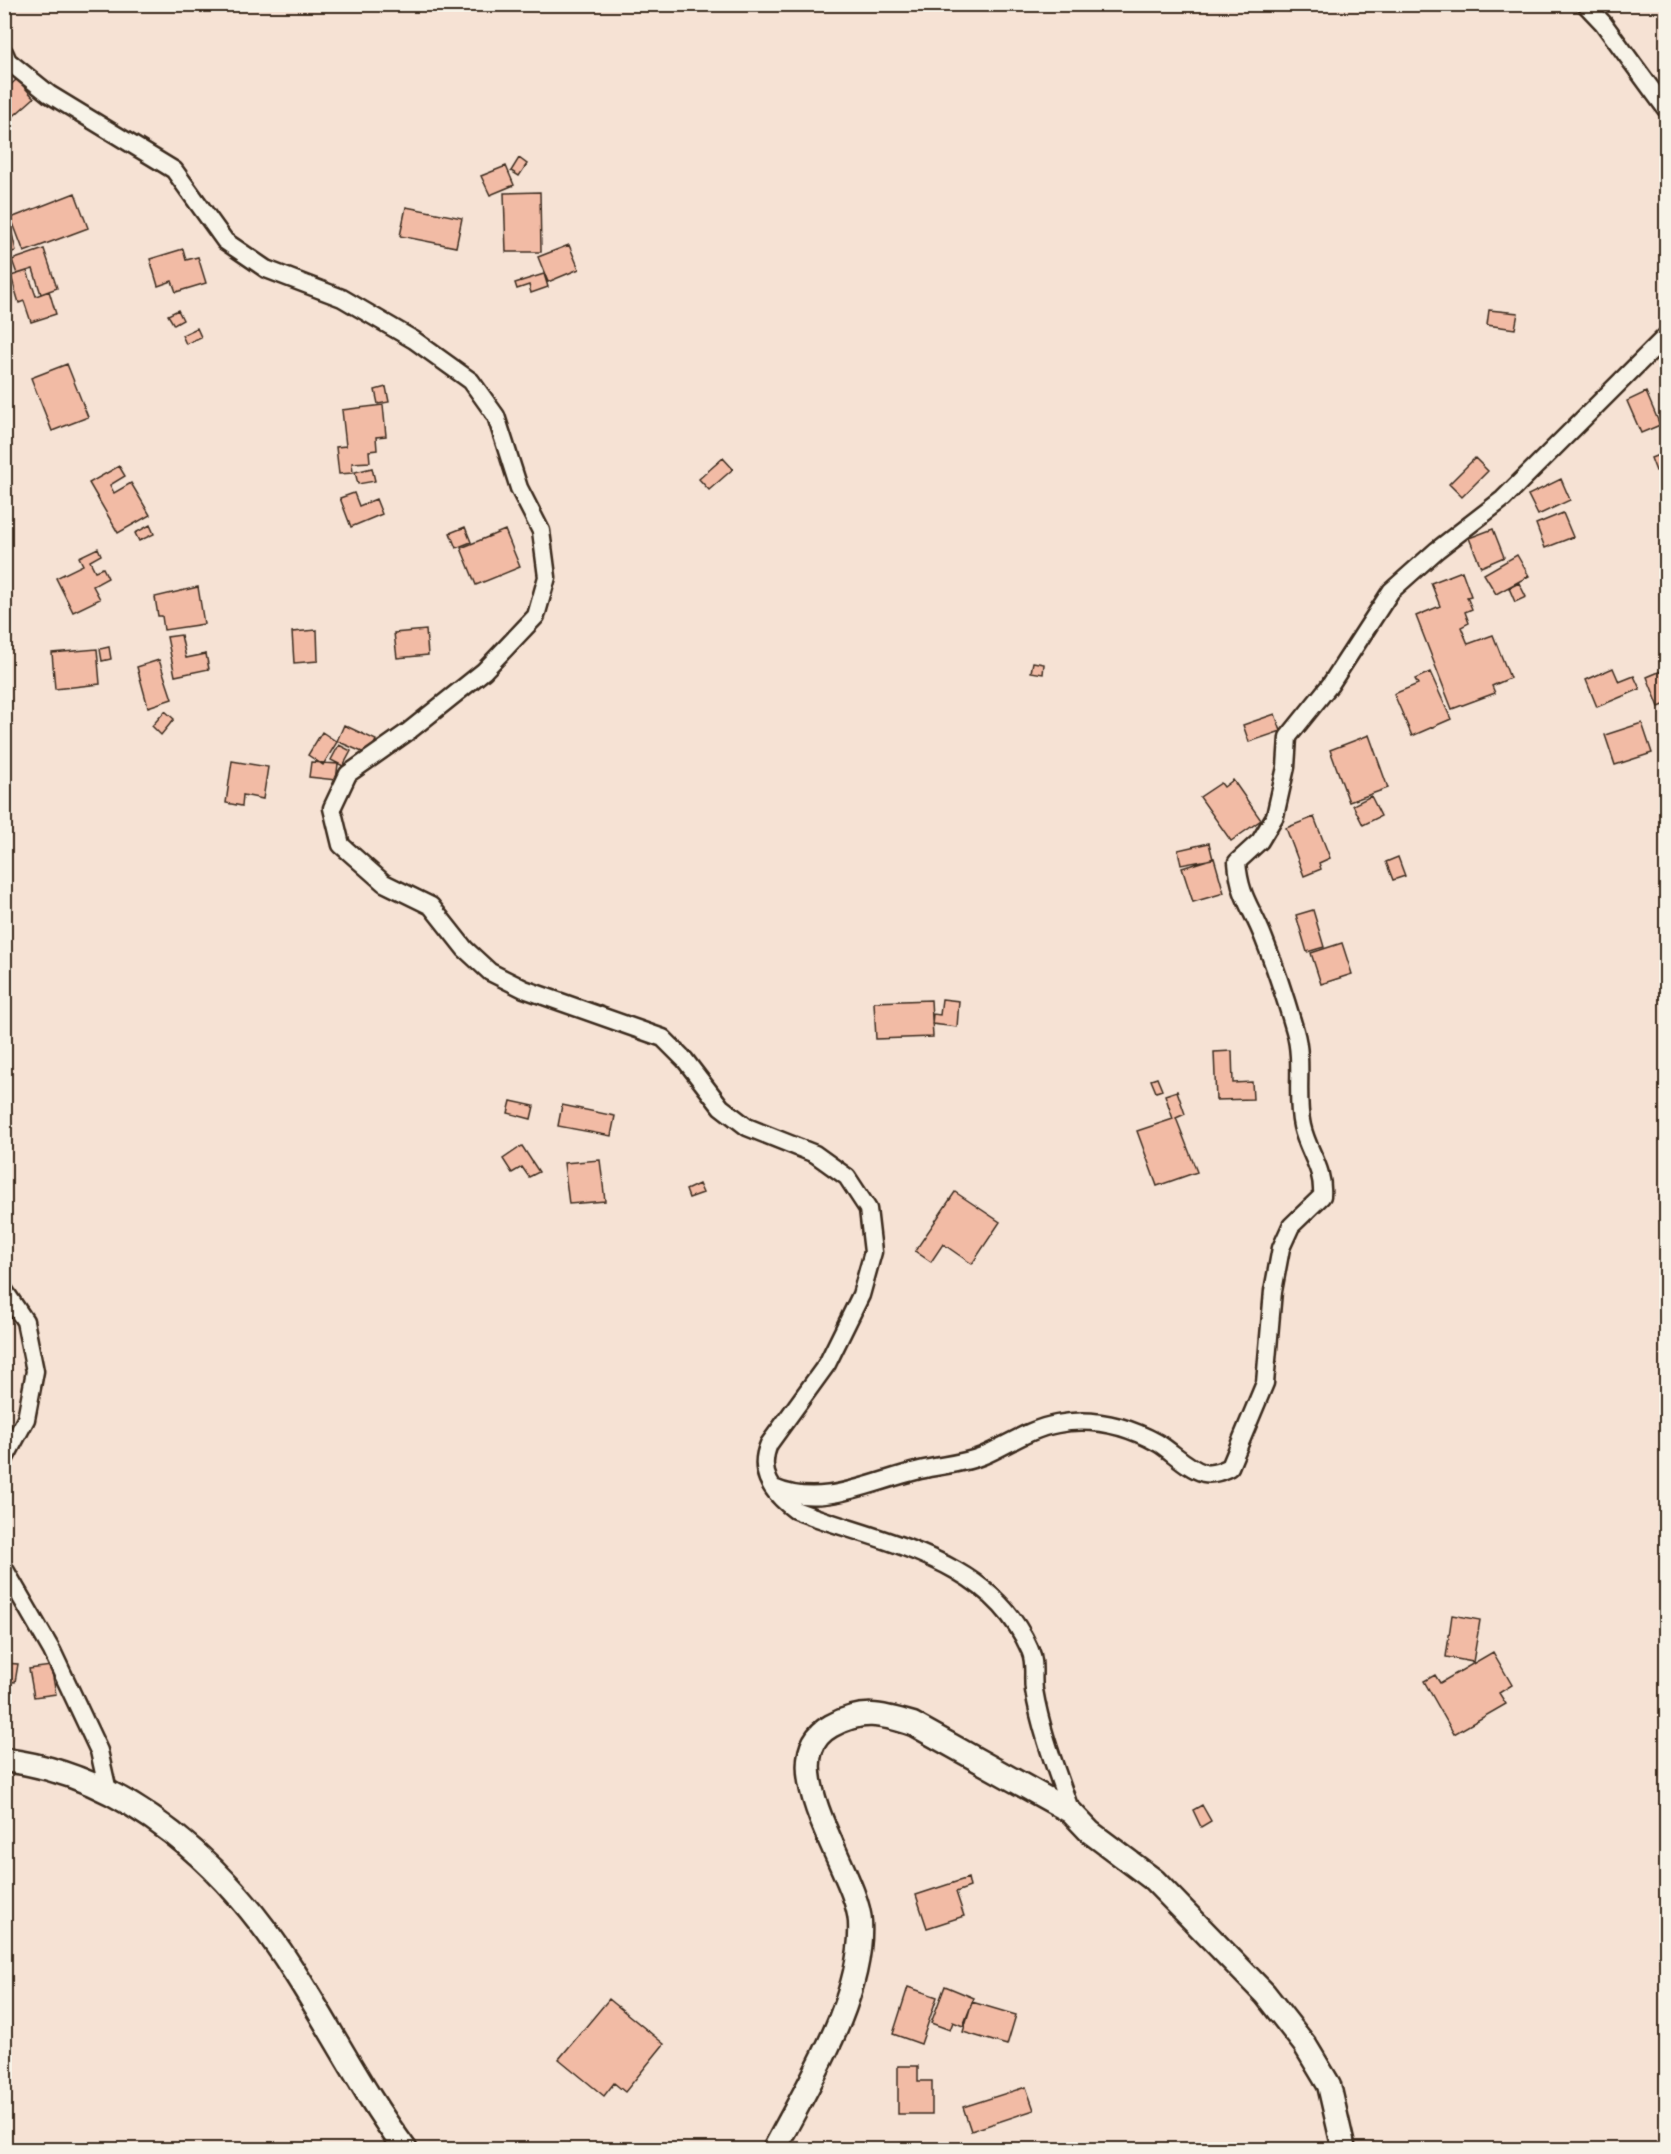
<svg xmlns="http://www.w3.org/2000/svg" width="1671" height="2154" viewBox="0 0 1671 2154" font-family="Mali,sans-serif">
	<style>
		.building { fill: #f2bba5; stroke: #3b2a1e; stroke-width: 1.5 }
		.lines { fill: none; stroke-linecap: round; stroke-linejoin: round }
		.street-casing { stroke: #3b2a1e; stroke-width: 21 }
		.secondary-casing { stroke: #3b2a1e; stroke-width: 27 }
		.street { stroke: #f7f3e8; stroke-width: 16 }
		.secondary { stroke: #f7f3e8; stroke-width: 22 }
	</style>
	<rect width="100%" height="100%" fill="#f6e2d4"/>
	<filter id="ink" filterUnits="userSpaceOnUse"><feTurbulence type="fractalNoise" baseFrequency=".0167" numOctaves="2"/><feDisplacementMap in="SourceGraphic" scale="12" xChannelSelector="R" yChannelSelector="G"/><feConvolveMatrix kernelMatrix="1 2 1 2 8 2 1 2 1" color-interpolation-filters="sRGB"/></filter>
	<g filter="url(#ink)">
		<path class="building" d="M17,79L34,98L8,121L4,117V91Z
			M519,158L527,164L519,176L511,171Z
			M506,166L514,185L490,195L481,176Z
			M540,192L541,252H506L504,193Z
			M75,193L88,228L24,252L11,218Z
			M406,207L462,218L456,247L400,236Z
			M12,234L16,251L4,254V236Z
			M569,245L579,269L548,282L538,257Z
			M44,249L57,288L41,294L33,269L17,274L12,260Z
			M183,249L186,260L198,257L206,283L176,292L172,281L158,286L150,259Z
			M27,271L36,296L49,291L56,314L31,322L24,301L19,303L11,276Z
			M544,274L548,287L531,293L529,285L517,289L515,283Z
			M178,310L183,320L174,325L168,315Z
			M1489,310L1518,313L1515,329L1487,325Z
			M197,328L201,337L186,344L182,335Z
			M67,364L88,417L52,431L31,378Z
			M386,387L389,402L378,404L375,390Z
			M1646,392L1660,425L1641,433L1627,401Z
			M383,405L386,436L376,437L377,450L369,451L370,462L352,463L353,473L339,474L336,447L346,446L342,410Z
			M1666,452V467L1656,471L1651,458Z
			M723,458L733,469L709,490L699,479Z
			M1475,458L1488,471L1462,497L1449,484Z
			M119,466L125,476L110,485L114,493L131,483L150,515L118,533L89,483Z
			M372,468L375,481L358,484L355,472Z
			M1561,479L1570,500L1538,515L1528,495Z
			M354,493L359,506L376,499L382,514L351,527L340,498Z
			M1563,513L1573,537L1545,548L1536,524Z
			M150,525L154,534L139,541L135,533Z
			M465,527L471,542L456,548L450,533Z
			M1493,529L1504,557L1481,567L1469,538Z
			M505,530L520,567L476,585L461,548Z
			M98,548L101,555L90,561L95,571L103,568L108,578L93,586L100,599L73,612L56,578L83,565L79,557Z
			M1517,555L1529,576L1496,594L1484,574Z
			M1462,571L1471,596L1467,597L1472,609L1465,612L1469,623L1461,627L1468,644L1493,635L1510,678L1492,686L1495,693L1452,709L1416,616L1440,606L1431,583Z
			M1519,583L1526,597L1515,602L1509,588Z
			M198,587L204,624L164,630L162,616H158L155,597Z
			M317,630L318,661L294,663L292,632Z
			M426,630L428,655L397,658L394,633Z
			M181,635L186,658L206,654L209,669L175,676L167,637Z
			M109,647L111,659L102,661L100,649Z
			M97,649L100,684L55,689L52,653Z
			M159,660L172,699L148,707L137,667Z
			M1033,662L1044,664L1043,674L1031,672Z
			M1613,668L1619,682L1634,676L1640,689L1597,707L1586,680Z
			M1666,669V704L1659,707L1647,677Z
			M1430,672L1451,719L1412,736L1394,694L1418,684L1415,679Z
			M165,711L174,719L161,735L152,726Z
			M1275,714L1281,731L1249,742L1243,725Z
			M1642,723L1652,753L1615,765L1605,735Z
			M344,725L376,740L369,755L337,741Z
			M322,732L337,742L323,765L308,755Z
			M1369,735L1388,788L1349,802L1330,750Z
			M339,745L351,751L343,766L331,760Z
			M232,761L268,767L263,799L243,795L242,806L226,803Z
			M311,762L338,764L336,780L309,777Z
			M1233,780L1261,820L1231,841L1200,797L1221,783L1224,787Z
			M1371,796L1381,816L1363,825L1353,805Z
			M1314,817L1330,858L1319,863L1321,869L1304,876L1286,828Z
			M1209,843L1213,859L1181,865L1178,850Z
			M1398,857L1405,876L1393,880L1386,862Z
			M1214,858L1224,893L1193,902L1182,868Z
			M1313,910L1324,947L1307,952L1296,915Z
			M1342,943L1352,974L1321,984L1311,953Z
			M942,999L959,1001L957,1027L932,1024L933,1014L940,1015Z
			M931,1000L933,1037L876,1039L874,1002Z
			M1232,1051L1233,1083L1252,1082L1253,1099L1216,1100L1214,1052Z
			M1157,1078L1162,1090L1156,1092L1151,1080Z
			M1177,1091L1185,1114L1176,1118L1197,1172L1157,1186L1137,1131L1173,1119L1165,1095Z
			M511,1101L534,1106L531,1119L508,1113Z
			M562,1105L615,1116L611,1136L558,1126Z
			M522,1146L539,1172L529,1177L522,1167L512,1173L503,1159Z
			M600,1160L605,1201L569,1204L564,1163Z
			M699,1184L703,1193L689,1198L686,1190Z
			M955,1192L1000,1222L972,1264L943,1244L931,1262L915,1251Z
			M1452,1615L1480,1620L1473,1662L1446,1657Z
			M1493,1652L1512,1685L1499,1693L1506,1704L1454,1734L1424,1681L1435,1675L1440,1683Z
			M4,1663L18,1664L15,1682L4,1681Z
			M51,1666L56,1694L34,1697L29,1669Z
			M1202,1805L1211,1821L1201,1827L1193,1810Z
			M968,1878L970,1887L956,1892L964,1916L927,1928L916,1895Z
			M945,1986L974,1998L963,2026L953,2022L950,2030L931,2023Z
			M908,1987L937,1997L921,2044L893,2034Z
			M609,1999L664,2044L625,2092L614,2083L604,2096L559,2059Z
			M972,2002L1016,2015L1007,2045L963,2032Z
			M898,2066H918V2081H932V2114H898Z
			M1026,2087L1034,2110L971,2131L963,2107Z"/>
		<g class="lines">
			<defs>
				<path id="street" d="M1585,4L1603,23L1666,109
					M4,52L8,61L49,94L174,170L225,241L266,269L342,298L414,340L471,381L496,416L519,488L541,531L547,577L536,616L484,671L409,731L348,774L332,808L341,845L384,883L431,906L465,949L490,972L524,989L663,1038L685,1060L721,1107L747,1127L815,1154L847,1177L868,1209L873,1252L861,1295L827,1364L769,1444C757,1472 772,1493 795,1510C880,1543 990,1556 1030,1650C1036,1663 1032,1676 1034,1690C1041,1732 1057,1772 1071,1812
					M4,1290L25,1321L35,1371L26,1419L4,1460
					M774,1488C822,1509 872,1481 920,1470C940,1465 963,1464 982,1456C1008,1445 1029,1429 1057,1424C1092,1417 1127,1426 1158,1443C1173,1452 1187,1468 1204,1473C1213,1475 1222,1471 1230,1467L1265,1383L1273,1291L1281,1248L1291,1226L1322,1196C1324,1167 1308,1153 1302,1126C1295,1095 1304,1062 1295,1031C1286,1000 1276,969 1264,939C1252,907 1240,899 1237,862L1260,841L1275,816L1286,767L1288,737L1330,685L1391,591L1437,550L1503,499L1666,336
					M4,1568L52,1651L99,1751L108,1791"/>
				<path id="secondary" d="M4,1760C130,1775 230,1869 295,1973C332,2031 364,2094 406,2150
					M774,2150C808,2084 864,1998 860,1922C858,1873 768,1761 831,1726C862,1709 881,1714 913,1724L1071,1812L1090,1832L1154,1880L1265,1994L1305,2045L1329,2085L1344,2150"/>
			</defs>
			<use href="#street" class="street-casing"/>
			<use href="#secondary" class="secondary-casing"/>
			<use href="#street" class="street"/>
			<use href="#secondary" class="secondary"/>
		</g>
	</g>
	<rect width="1671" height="2154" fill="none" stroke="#f7f3e8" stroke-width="24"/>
	<rect x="12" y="12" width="1647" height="2130" fill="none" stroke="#3b2a1e" stroke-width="2" filter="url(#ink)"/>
</svg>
